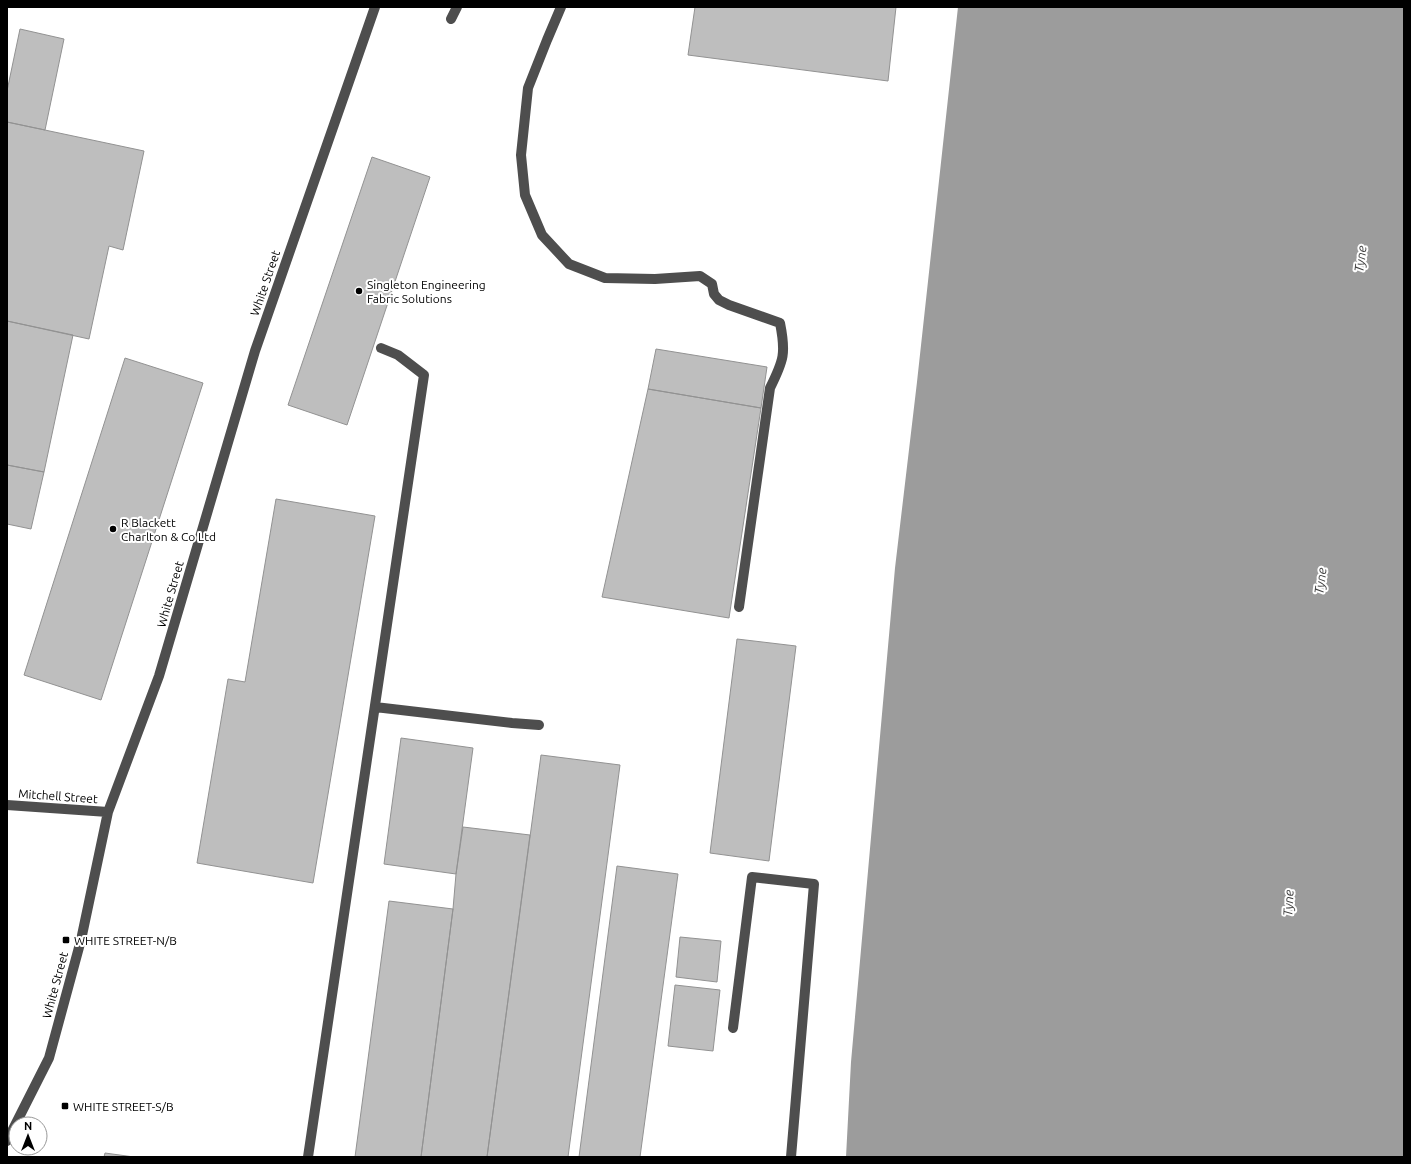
<svg xmlns="http://www.w3.org/2000/svg" width="1411" height="1164" viewBox="0 0 1411 1164" font-family="Ubuntu,sans-serif">
	<style>
		.water { fill: #9c9c9c }
		.building { fill: #bebebe; stroke: #929292 }
		.lines { fill: none; stroke-linecap: round; stroke-linejoin: round }
		.minor { stroke: #4e4e4e; stroke-width: 10 }
		.poi-dot { fill: #000; stroke: #fff; stroke-width: 1.5 }
		.labels { text-anchor: middle; dominant-baseline: central; stroke-width: 4; stroke-linejoin: round; paint-order: stroke }
		.street-label { font-size: 12px; fill: #000; stroke: #fff }
		.poi-label { font-size: 12px; fill: #000; stroke: #fff; text-anchor: start }
		.water-label { font-size: 13px; font-style: italic; fill: #3d3d3d; stroke: #fff }
	</style>
	<rect width="100%" height="100%" fill="#fff"/>
	<path class="water" d="M958,7H1404V1157H846L851,1062L895,568L917,382Z"/>
	<path class="building" d="M695,7H896L888,81L688,55Z
		M20,29L64,39L45,130L7,122V91Z
		M7,122L144,151L123,250L109,246L89,339L7,321Z
		M372,157L430,177L347,425L288,405Z
		M7,321L73,335L44,472L7,465Z
		M656,349L767,367L761,408L648,389Z
		M125,358L203,383L101,700L24,675Z
		M648,389L761,408L729,618L602,597Z
		M7,465L44,472L31,529L7,524Z
		M276,499L375,516L313,883L197,863L228,679L245,682Z
		M737,639L796,646L769,861L710,853Z
		M401,738L473,748L456,874L384,864Z
		M541,755L620,765L568,1157H487Z
		M463,827L530,835L487,1157H421L453,909L456,874Z
		M617,866L678,874L640,1157H579Z
		M389,901L453,909L421,1157H355Z
		M680,937L721,941L717,982L676,977Z
		M675,985L720,990L713,1051L668,1046Z
		M105,1153L134,1157H104Z"/>
	<g class="lines">
		<path class="minor" d="M561,7L547,40L528,88L521,155L525,195L542,235L569,264L605,278L655,279L700,276L712,284L714,294L719,300L729,305L780,323C786,353 784,360 770,388L739,607
			M451,19L457,7
			M375,707L512,723L539,725
			M7,805L108,812
			M733,1028L752,877L814,884L791,1157
			M7,1141L49,1058L81,940L108,812L159,676L255,351L375,7
			M308,1157L424,375L398,355L381,348"/>
	</g>
	<g class="poi-dot">
		<circle cx="359" cy="291" r="4"/>
		<circle cx="113" cy="529" r="4"/>
		<rect x="62" y="936" width="8" height="8" rx="2"/>
		<rect x="61" y="1102" width="8" height="8" rx="2"/>
	</g>
	<g class="labels">
		<g class="street-label">
			<text transform="translate(265 283) rotate(-71)">White Street</text>
			<text transform="translate(170 594) rotate(-74)">White Street</text>
			<text transform="translate(58 796) rotate(4)">Mitchell Street</text>
			<text transform="translate(55 985) rotate(-75)">White Street</text>
		</g>
		<g class="poi-label">
			<text x="367" y="284">Singleton Engineering<tspan x="367" dy="14">Fabric Solutions</tspan></text>
			<text x="121" y="522">R Blackett<tspan x="121" dy="14">Charlton &amp; Co Ltd</tspan></text>
			<text x="74" y="940">WHITE STREET-N/B</text>
			<text x="73" y="1106">WHITE STREET-S/B</text>
		</g>
		<g class="water-label">
			<text transform="translate(1360 259) rotate(-83)">Tyne</text>
			<text transform="translate(1320 581) rotate(-83)">Tyne</text>
			<text transform="translate(1288 903) rotate(-87)">Tyne</text>
		</g>
	</g>
	<rect width="1411" height="1164" fill="none" stroke="#000000" stroke-width="16"/>
	<g transform="translate(28 1136)"><circle r="19" fill="#ffffff" stroke="#999999"/>
	<path d="M0-3L7 15L0 10L-7 15Z" fill="#000000"/>
	<text y="-6" font-size="11" font-weight="bold" text-anchor="middle" fill="#000000">N</text>
	</g>
</svg>
